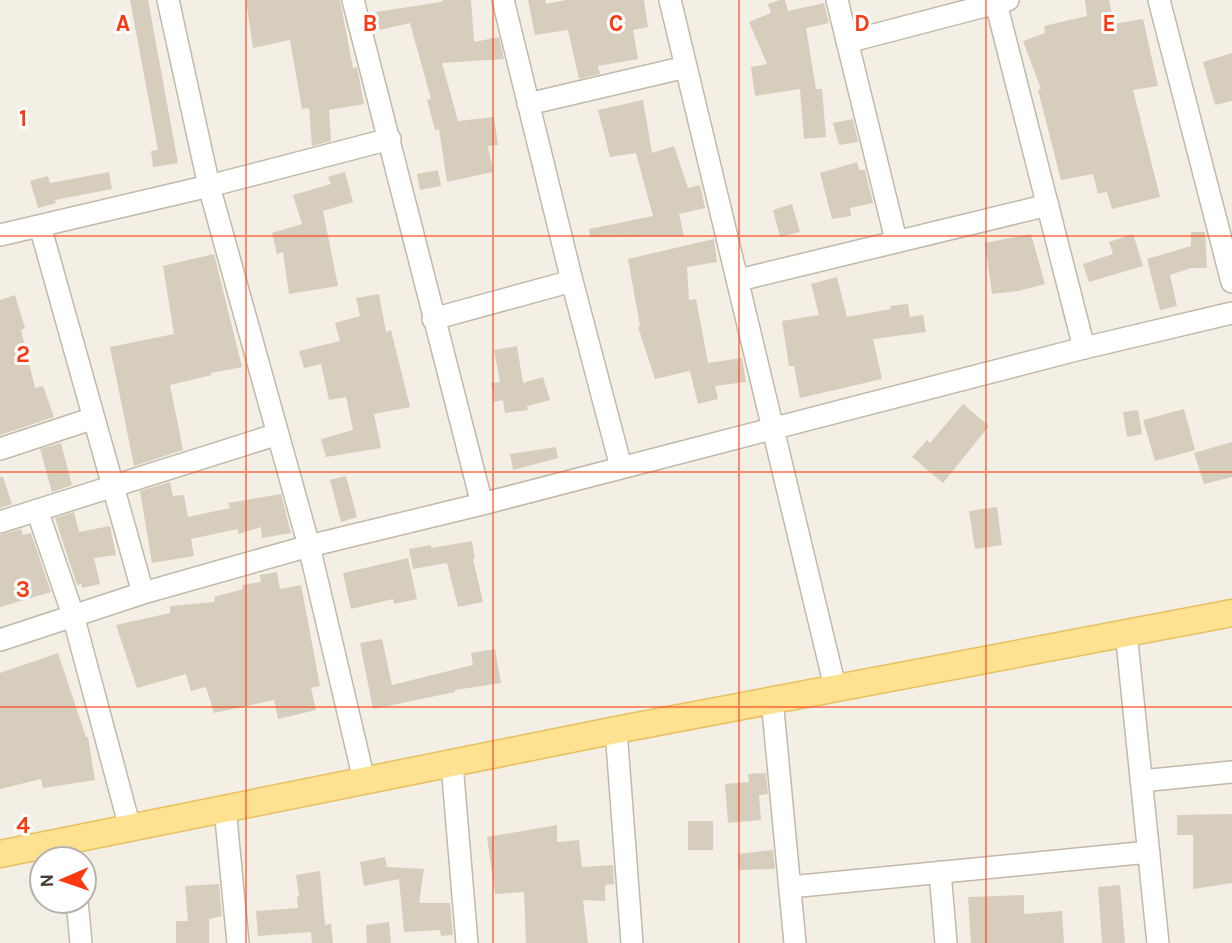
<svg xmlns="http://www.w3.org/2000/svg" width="1232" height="943" viewBox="0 0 1232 943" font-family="Karla,sans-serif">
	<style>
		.building { fill: #d7cdbc }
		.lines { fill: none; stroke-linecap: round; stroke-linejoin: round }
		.minor-casing { stroke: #c1b9aa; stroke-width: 24 }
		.major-casing { stroke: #e6c15f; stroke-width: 29 }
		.minor { stroke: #fff; stroke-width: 21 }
		.major { stroke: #ffe291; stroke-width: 26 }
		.grid { fill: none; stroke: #fe390f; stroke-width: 2; stroke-opacity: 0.55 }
		.grid-label { font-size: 23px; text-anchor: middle; font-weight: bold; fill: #fe390f; stroke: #fff; stroke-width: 6; stroke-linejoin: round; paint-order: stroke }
	</style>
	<rect width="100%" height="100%" fill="#f3efe4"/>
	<!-- building -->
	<path class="building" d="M130,0H148L178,163L153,167L151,151L158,150Z
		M246,0H340L353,68L357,67L364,104L329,110L331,141L312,146L309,108L302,109L290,40L253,48Z
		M443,0H471L474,42L499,37L504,59L442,63L458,121L494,117L498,145L488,146L493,172L447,182L439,129L435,130L427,100L431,99L410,23L379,30L376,12L441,2Z
		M528,0H545L546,4L566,0H644L648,27L633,30L638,59L598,66L600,74L579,79L568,30L535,35Z
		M780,0H785L788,11L824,3L829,23L806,28L816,89H822L826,137L804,139L800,89L755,96L751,67L767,64L749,22L771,13L768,4Z
		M1085,0H1109L1114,24L1143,19L1158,86L1133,90L1160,197L1112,209L1107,192L1098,194L1093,174L1061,180L1038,90L1041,89L1023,41L1045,33L1044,26L1087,16Z
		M1232,53V101L1215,105L1203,62Z
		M643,100L652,153L674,146L688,188L700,185L705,208L679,214L684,236L590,237L589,229L653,216L636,153L610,157L598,110Z
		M853,119L858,142L839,145L833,123Z
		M857,162L859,170H865L873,203L850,208L851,216L832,219L820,173Z
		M438,170L441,186L420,190L417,174Z
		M109,172L112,189L55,200L56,203L38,208L30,181L48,176L50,183Z
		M345,172L353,202L323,211L338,286L289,294L283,252L277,254L272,233L302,224L293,195L331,184L328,177Z
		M792,204L800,232L780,237L773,210Z
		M1191,232H1205L1207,268H1191L1170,275L1177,306L1160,310L1147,259L1191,246Z
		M1031,234L1045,284L1018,291L992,294L985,243Z
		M1133,234L1143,266L1089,282L1083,264L1113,254L1109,242Z
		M714,239L717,262L687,267L689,300L696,299L708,363L742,358L746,382L715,386L718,399L698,404L690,371L655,379L638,327L640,326L628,259Z
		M214,254L242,367L211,373L212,375L170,385L183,450L134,466L110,347L174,334L163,266Z
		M837,277L847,317L891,309L890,306L908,304L910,317L923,315L926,332L873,339L882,379L800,398L794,366H789L782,321L819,315L811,284Z
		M379,294L386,332L391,330L410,407L374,414L381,448L326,457L321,439L353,430L346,397L329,400L321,364L304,368L299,351L340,341L335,323L360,316L356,298Z
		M15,295L25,328L21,330L35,388L43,386L54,417L0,435V300Z
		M517,346L523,383L543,377L550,400L527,406L528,410L505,413L503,400L494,402L491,383L500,382L494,350Z
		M963,404L989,426L943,483L912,457L927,440L930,443Z
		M1184,409L1195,450L1155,461L1143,420Z
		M1138,410L1142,434L1127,437L1123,412Z
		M1232,442V477L1204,484L1194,453Z
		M61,443L72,485L52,492L40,449Z
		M556,447L558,458L513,470L510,454Z
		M346,476L357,517L341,522L330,480Z
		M0,477H3L12,504L0,508Z
		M170,482L173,496L184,495L188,517L230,508L228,503L281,494L291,533L262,538L261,527L239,534L237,529L191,539L194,556L152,563L140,491Z
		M997,507L1002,545L975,549L969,511Z
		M74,512L79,532L110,526L116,555L94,558L100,584L82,588L81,584L77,585L55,518Z
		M21,529L23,535L31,533L51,592L0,607V535Z
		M472,541L475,559H473L483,602L458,607L447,563L413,569L409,549L431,545V548Z
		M408,558L417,599L394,604L393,599L351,609L343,573Z
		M277,572L280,589L301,585L320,686L311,688L316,710L278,719L274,700L214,713L206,687L191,691L186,674L137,688L116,625L170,613V606L215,602L214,597L243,589L242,585L261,582L260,575Z
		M382,639L392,685L473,665L471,653L495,649L501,683L455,690V692L373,709L360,643Z
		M58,653L86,737H88L95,780L43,788L41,779L0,789V673Z
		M766,773L768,794L759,795L761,820L728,823L725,784L749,782L748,774Z
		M1232,814V883L1193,889V835H1177V815Z
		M688,821H713V850H688Z
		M557,825V842L579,840L582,867L613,865L614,884L605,885V901L583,900L588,943H526L524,892L495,894L487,837Z
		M773,850L775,869L739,870L738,854Z
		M385,857L387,867L424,869L419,903H450L453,935L441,936L440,930L404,932L399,879L364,886L360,862Z
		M320,871L325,925L331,924L333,943H312L311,932L258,936L256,911L298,908L297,896H299L296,875Z
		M219,884L222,916L209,919V943H176V921H188L185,886Z
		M1120,885L1125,943H1102L1098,887Z
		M1024,895V914L1062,911L1064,943H971L968,897Z
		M389,922L391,943H367L366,925Z"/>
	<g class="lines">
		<!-- minor casing -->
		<g class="minor-casing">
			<path id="minor" d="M168,0L209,186L309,546L364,780
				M353,0L482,504
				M503,0L572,281L621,467
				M670,0L835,687
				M837,0L896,240
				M1159,0L1232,282
				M996,3L1084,348
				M847,42L1008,0
				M528,104L686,67
				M40,226L143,593
				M0,235L209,186L390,139
				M739,280L1048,205
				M433,319L572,281
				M0,449L94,418
				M37,510L73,615L130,828
				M0,522L278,434
				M1126,632L1158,943
				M0,640L143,593L309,546L482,504L1084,348L1232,313
				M772,699L795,943
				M616,730L632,943
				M452,764L467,943
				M1141,781L1232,772
				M225,808L238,943
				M940,872L946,943
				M790,887L1149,852
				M77,901L81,943"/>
		</g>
		<!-- major casing -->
		<g class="major-casing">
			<path id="major" d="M0,854L616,730L1232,613"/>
		</g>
		<!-- minor -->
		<use href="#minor" class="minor"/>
		<!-- major -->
		<use href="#major" class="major"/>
	</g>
	<!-- grid -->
	<path class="grid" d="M246,0V943M493,0V943M739,0V943M986,0V943M0,236H1232M0,472H1232M0,707H1232"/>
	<g class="grid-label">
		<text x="123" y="31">A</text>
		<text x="370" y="31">B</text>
		<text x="616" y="31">C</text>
		<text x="862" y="31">D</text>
		<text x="1109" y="31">E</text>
		<text x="23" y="126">1</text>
		<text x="23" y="362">2</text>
		<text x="23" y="597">3</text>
		<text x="23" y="833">4</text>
	</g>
	<!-- north arrow -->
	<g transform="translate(63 880) rotate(268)"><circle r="33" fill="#ffffff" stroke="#b5b2ae" stroke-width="2"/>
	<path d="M0-5L12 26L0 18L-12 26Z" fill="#fe390f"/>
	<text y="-10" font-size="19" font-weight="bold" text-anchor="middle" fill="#453f34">N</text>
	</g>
</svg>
